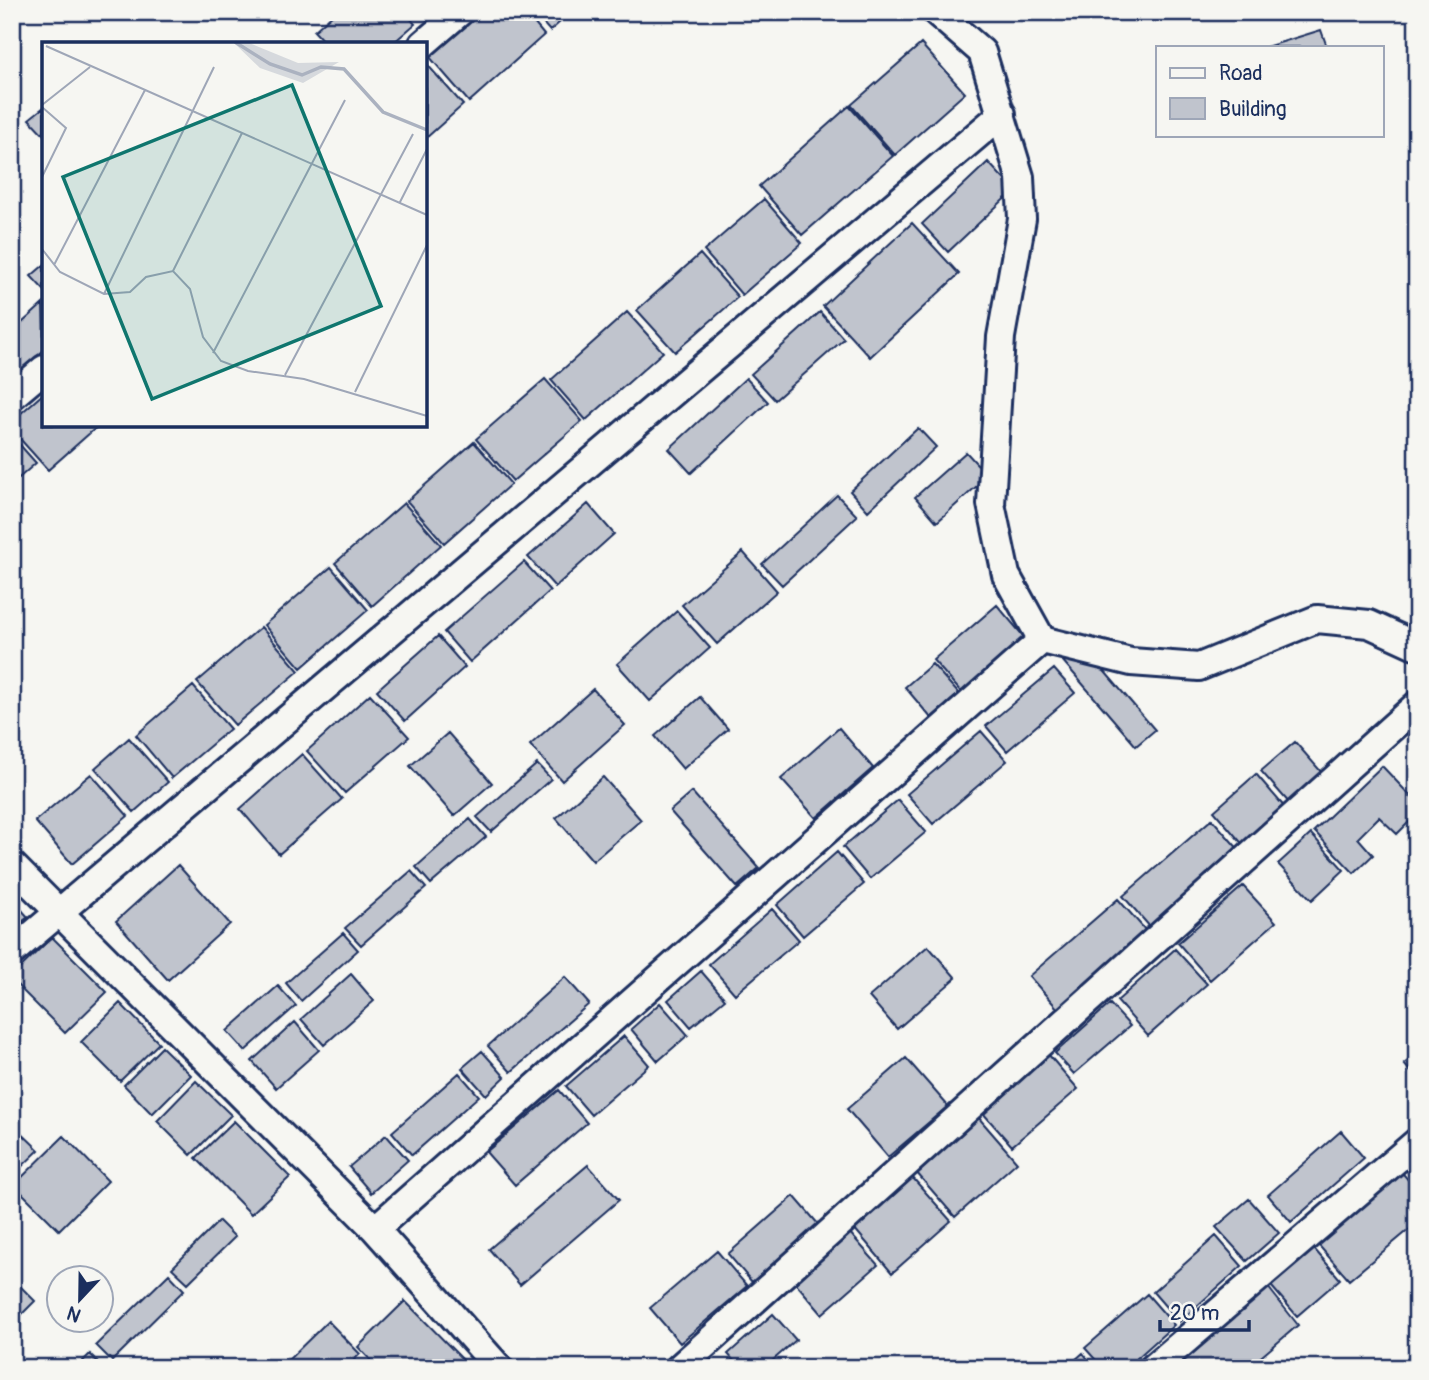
<svg xmlns="http://www.w3.org/2000/svg" width="1429" height="1380" viewBox="0 0 1429 1380" font-family="Pangolin,sans-serif">
	<style>
		.building { fill: #c0c4cd; stroke: #1b2f5e; stroke-width: 2 }
		.lines { fill: none; stroke-linecap: round; stroke-linejoin: round }
		.street-casing { stroke: #1b2f5e; stroke-width: 32 }
		.street { stroke: #f6f6f2; stroke-width: 26 }
		.inset-river { fill: none; stroke: #abb2c0; stroke-width: 3.5 }
		.inset-road { fill: none; stroke: #9ea6b7; stroke-width: 2 }
		.view { fill: #0f766e; fill-opacity: 0.15; stroke: #0f766e; stroke-width: 3.5 }
		.inset-edge { fill: none; stroke: #1b2f5e; stroke-width: 3.5 }
	</style>
	<rect width="100%" height="100%" fill="#f6f6f2"/>
	<filter id="ink" filterUnits="userSpaceOnUse"><feTurbulence type="fractalNoise" baseFrequency=".0143" numOctaves="2"/><feDisplacementMap in="SourceGraphic" scale="14" xChannelSelector="R" yChannelSelector="G"/><feConvolveMatrix kernelMatrix="1 2 1 2 8 2 1 2 1" color-interpolation-filters="sRGB"/></filter>
	<g filter="url(#ink)">
		<!-- building -->
		<path class="building" d="M335,12H405L415,24L392,44H326L314,31Z
			M477,12H525L544,35L469,102L428,55Z
			M533,12H571L550,31Z
			M1321,30L1327,47H1266Z
			M921,44L965,93L895,155L851,105Z
			M425,62L463,105L425,139Z
			M849,106L893,156L802,235L759,186Z
			M44,107V135L29,119Z
			M988,162L1014,190L948,252L922,224Z
			M764,199L802,243L742,295L704,251Z
			M912,223L959,274L870,357L823,306Z
			M700,254L738,297L675,352L637,310Z
			M44,265V290L31,276Z
			M43,304L44,350L12,378V332Z
			M627,312L663,352L586,420L551,380Z
			M820,312L844,339L775,400L751,374Z
			M746,378L768,402L691,473L669,449Z
			M545,379L582,421L513,481L476,439Z
			M44,393V425H99L48,470L12,430V421Z
			M918,428L936,447L868,511L850,491Z
			M12,436L36,463L12,484Z
			M474,442L511,484L444,543L407,501Z
			M966,452L988,476L937,522L915,497Z
			M837,495L857,516L782,585L762,564Z
			M404,503L441,545L372,606L335,563Z
			M588,504L614,534L555,587L528,557Z
			M743,552L777,591L717,644L682,605Z
			M524,562L550,591L470,662L444,632Z
			M331,567L368,610L301,668L264,625Z
			M997,605L1025,638L962,693L933,660Z
			M677,611L710,648L650,701L617,664Z
			M261,627L299,671L235,725L197,682Z
			M438,636L465,667L405,721L377,690Z
			M1081,644L1155,730L1136,746L1062,660Z
			M932,664L959,694L931,718L905,687Z
			M1054,669L1075,693L1007,751L986,726Z
			M193,686L230,729L172,778L136,735Z
			M593,689L625,725L562,781L530,745Z
			M370,694L409,737L345,793L307,751Z
			M700,697L728,729L683,769L655,736Z
			M839,728L873,768L816,818L781,779Z
			M981,731L1007,761L933,824L907,794Z
			M448,733L492,783L454,816L410,766Z
			M129,738L168,782L134,812L95,768Z
			M1295,742L1324,775L1291,805L1261,771Z
			M302,754L342,799L279,854L240,809Z
			M537,764L551,779L491,832L477,817Z
			M1382,766L1417,803V814L1397,834L1379,817L1358,838L1373,855L1354,873L1314,831Z
			M91,774L128,816L72,864L35,821Z
			M1256,774L1287,810L1245,847L1214,811Z
			M603,777L641,820L593,861L556,818Z
			M692,792L759,868L737,887L670,811Z
			M898,800L926,832L870,879L843,847Z
			M470,819L486,837L431,884L416,867Z
			M1212,819L1240,851L1151,928L1123,896Z
			M1311,834L1344,870L1312,900L1278,864Z
			M837,852L864,884L803,936L777,905Z
			M178,865L230,924L168,980L116,921Z
			M411,871L426,888L361,945L345,928Z
			M1243,886L1276,922L1210,980L1178,943Z
			M12,899L28,917L12,930Z
			M1118,899L1147,932L1058,1009L1029,976Z
			M772,909L799,940L735,994L709,964Z
			M343,933L358,950L301,1001L286,983Z
			M52,937L107,992L65,1033L12,980V976Z
			M928,946L956,978L897,1029L869,997Z
			M1175,949L1207,984L1148,1036L1117,1001Z
			M701,971L725,999L691,1027L668,1000Z
			M351,974L374,1001L324,1045L301,1019Z
			M565,977L589,1004L511,1072L488,1046Z
			M278,986L296,1006L245,1051L227,1031Z
			M120,1003L159,1043L120,1081L81,1042Z
			M660,1003L688,1035L658,1061L631,1029Z
			M1110,1004L1130,1026L1074,1074L1055,1053Z
			M295,1022L319,1050L276,1088L252,1061Z
			M624,1036L649,1065L591,1115L566,1086Z
			M162,1047L191,1075L152,1114L124,1085Z
			M482,1051L505,1077L486,1095L462,1068Z
			M1417,1053V1079L1404,1064Z
			M1048,1054L1078,1089L1012,1146L982,1112Z
			M906,1058L948,1106L888,1157L847,1109Z
			M459,1073L479,1096L412,1155L392,1132Z
			M196,1081L231,1115L191,1155L157,1121Z
			M559,1090L587,1123L515,1185L486,1152Z
			M978,1117L1017,1162L955,1217L916,1172Z
			M234,1121L290,1177L251,1214L196,1158Z
			M12,1124L39,1150L12,1176Z
			M1341,1131L1364,1158L1291,1222L1268,1195Z
			M386,1135L408,1160L371,1193L349,1167Z
			M64,1136L108,1181L59,1230L14,1185Z
			M1417,1152V1183L1402,1165Z
			M588,1165L619,1200L520,1285L489,1249Z
			M1398,1168L1417,1190V1223L1349,1280L1314,1240Z
			M912,1177L951,1221L892,1273L854,1228Z
			M794,1196L819,1225L752,1282L728,1254Z
			M1249,1199L1279,1233L1247,1261L1216,1227Z
			M219,1221L235,1237L188,1283L172,1268Z
			M849,1232L878,1265L822,1314L794,1281Z
			M1216,1236L1242,1266L1179,1322L1153,1292Z
			M1309,1243L1340,1279L1297,1316L1266,1280Z
			M717,1251L747,1286L680,1343L650,1308Z
			M169,1274L184,1290L112,1361L96,1345Z
			M16,1282L35,1301L12,1324V1286Z
			M1264,1282L1298,1325L1248,1368H1163Z
			M1147,1294L1174,1325L1126,1368H1103L1085,1348Z
			M405,1301L471,1368H378L358,1347Z
			M773,1314L796,1340L764,1368H740L728,1354Z
			M328,1321L360,1354L346,1368H280Z
			M1083,1353L1095,1368H1066Z
			M90,1354L104,1368H76Z"/>
		<g class="lines">
			<!-- street casing -->
			<g class="street-casing">
				<path id="street" d="M936,12L982,52L1020,177L1022,219L1001,337L991,504L1006,575L1042,640L1131,662L1199,667L1317,619L1369,624L1417,646
					M423,44L460,12
					M12,396L44,369
					M12,865L375,1229L499,1368
					M12,952L1002,114
					M375,1229L1042,640
					M679,1368L1417,705
					M1153,1368L1417,1142"/>
			</g>
			<!-- street -->
			<use href="#street" class="street"/>
		</g>
	</g>
	<!-- overview -->
	<g transform="translate(42 42)">
		<rect width="385" height="385" fill="#f6f6f2"/>
		<path d="M191,0H205L256,21L297,20L261,41L218,26Z" fill="#d6d9dd"/>
		<path class="inset-river" d="M193,0L228,22L260,33L279,25L302,27L341,70L385,88"/>
		<path class="inset-road" d="M4,4L385,173M0,63L48,25M0,65L24,86L0,135M358,160L385,107M0,207L18,230L62,252L88,250L104,235L131,229L148,247L161,295L179,319L206,329L262,337L385,374M12,223L103,48M131,229L200,91M62,252L172,25M171,311L303,58M243,333L371,92M313,350L385,203"/>
		<path class="view" d="M250,43L339,264L110,357L21,135Z"/>
		<rect width="385" height="385" class="inset-edge"/>
	</g>
	<!-- margin -->
	<rect width="1429" height="1380" fill="none" stroke="#f6f6f2" stroke-width="42"/>
	<rect x="21" y="21" width="1387" height="1338" fill="none" stroke="#1b2f5e" stroke-width="2.5" filter="url(#ink)"/>
	<!-- legend -->
	<rect x="1156" y="46" width="228" height="91" fill="#f6f6f2" stroke="#9ea6b7" stroke-width="2"/>
	<rect x="1170" y="68" width="35" height="10" fill="#f6f6f2" stroke="#9ea6b7" stroke-width="2"/>
	<text x="1219" y="80" font-size="21" fill="#1b2f5e">Road</text>
	<rect x="1170" y="98" width="35" height="21" fill="#c0c4cd" stroke="#9ea6b7" stroke-width="2"/>
	<text x="1219" y="116" font-size="21" fill="#1b2f5e">Building</text>
	<!-- north arrow -->
	<g transform="translate(80 1299) rotate(202)"><circle r="33" fill="#f6f6f2" stroke="#9ea6b7" stroke-width="2"/>
	<path d="M0-5L12 26L0 18L-12 26Z" fill="#1b2f5e"/>
	<text y="-10" font-size="19" font-weight="bold" text-anchor="middle" fill="#1b2f5e">N</text>
	</g>
	<!-- scale -->
	<path d="M1160 1320v10h89v-10" fill="none" stroke="#1b2f5e" stroke-width="3.5"/>
	<text x="1170" y="1320" font-size="21" fill="#1b2f5e" stroke="#f6f6f2" stroke-width="5" paint-order="stroke">20 m</text>
</svg>
